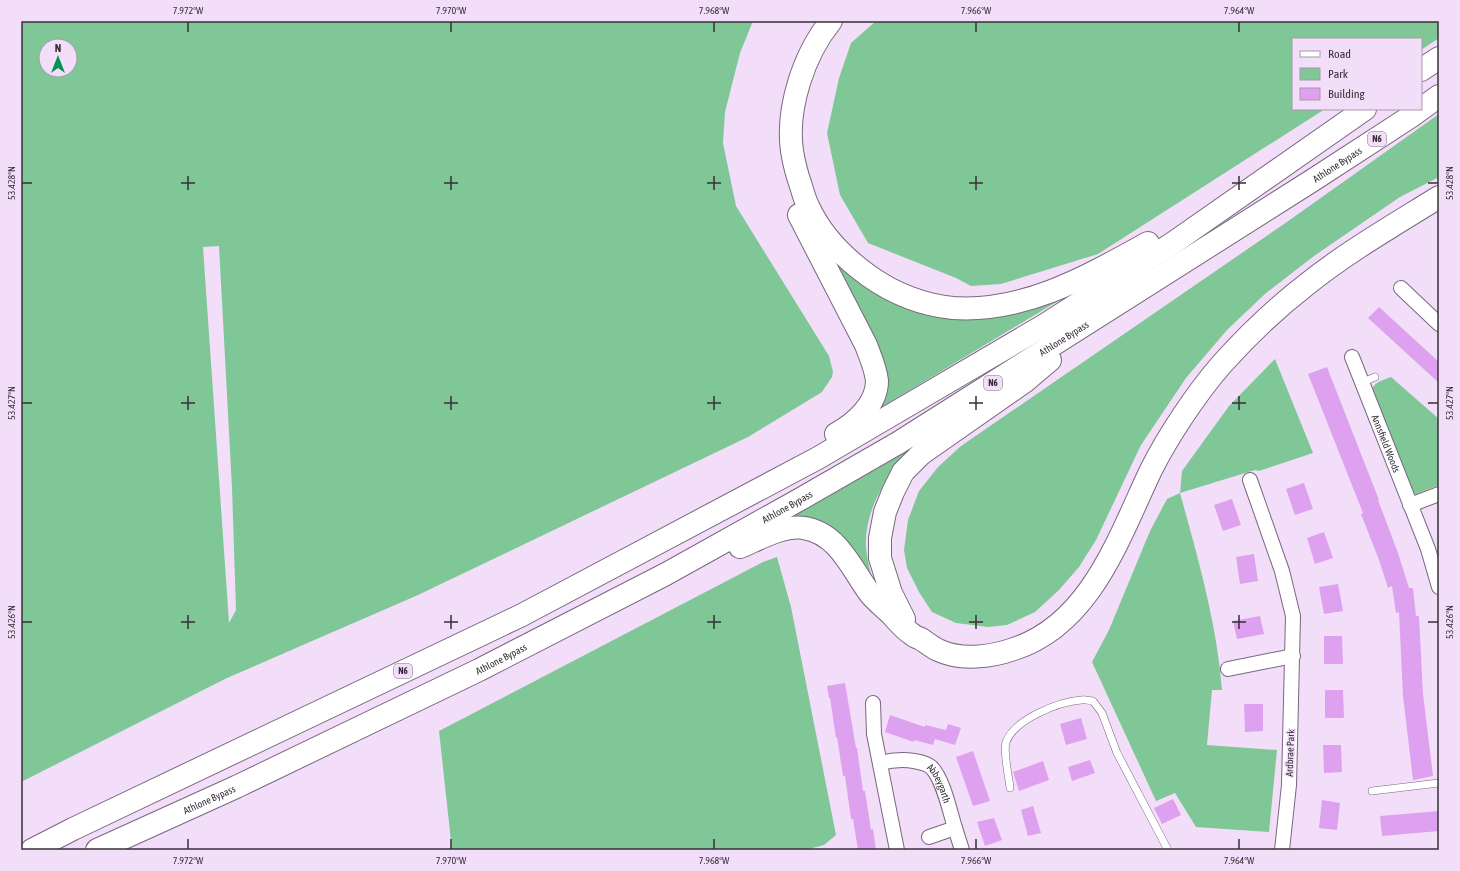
<svg xmlns="http://www.w3.org/2000/svg" width="1460" height="871" viewBox="0 0 1460 871" font-family="'Asap Condensed',sans-serif">
	<style>
		.green { fill: #80c798; fill-rule: evenodd }
		.building { fill: #dea1ef }
		.lines { fill: none; stroke-linecap: round; stroke-linejoin: round }
		.lane-casing { stroke: #79677e; stroke-width: 8 }
		.street-casing { stroke: #79677e; stroke-width: 16 }
		.highway-casing { stroke: #79677e; stroke-width: 24 }
		.lane { stroke: #fff; stroke-width: 7 }
		.street { stroke: #fff; stroke-width: 14 }
		.highway { stroke: #fff; stroke-width: 22 }
		.ticks { fill: none; stroke: #372f39; stroke-width: 1.5 }
		.labels { text-anchor: middle; dominant-baseline: central; stroke-width: 3; stroke-linejoin: round; paint-order: stroke }
		.shield { fill: #f2def8; stroke: #6f6472; stroke-width: 1 }
		.shield-label { font-size: 9px; font-weight: bold; fill: #372f39 }
		.street-label { font-size: 10px; fill: #372f39; stroke: #f2def8 }
		.neatline { fill: none; stroke: #372f39; stroke-width: 1.5 }
		.ticks-label { font-size: 10px; text-anchor: middle; fill: #372f39 }
	</style>
	<rect width="100%" height="100%" fill="#f2def8"/>
	<!-- green -->
	<path class="green" d="M21,21H753L740,53L725,112L723,143L736,206L829,356L833,372L832,377L822,392L748,437L418,595L227,678L21,782ZM46,46H70V70H46ZM219,246L232,488L236,610L229,623L203,247Z
		M876,21H1439V38L1421,50V39H1293V109H1325L1098,254L1001,284L971,286L956,278L868,243L840,195L827,133L839,78L851,43Z
		M1439,114V177L1400,197L1314,256L1266,293L1227,330L1186,378L1141,445L1096,540L1079,567L1059,590L1035,612L1007,625L988,627L956,623L932,612L919,592L907,568L904,550L908,520L919,491L938,467L961,446L1284,224Z
		M814,236L907,308L1068,295L875,411L878,398Z
		M1275,359L1313,453L1259,471L1255,470L1180,493C1198,558 1217,624 1222,690H1212L1207,745L1277,750L1269,832L1196,827L1175,793L1156,801L1092,662L1109,630L1150,531L1167,499L1180,493L1182,471L1229,406Z
		M1391,377L1439,419V485L1416,494L1410,492L1371,391C1374,382 1383,380 1391,377Z
		M911,447C888,474 864,509 866,547C867,559 870,571 873,583L788,519Z
		M777,557L791,607L836,835L824,845L805,850H452L439,731L763,562Z"/>
	<!-- building -->
	<path class="building" d="M1379,307L1439,362V383L1368,318Z
		M1327,367L1379,500H1378L1398,553L1409,588H1413L1416,616H1419L1423,694L1433,776L1413,780L1403,696L1399,612L1396,613L1392,586L1388,588L1379,560L1361,514L1363,513L1308,374Z
		M1304,483L1313,509L1295,515L1286,489Z
		M1232,499L1241,525L1223,531L1214,505Z
		M1324,532L1333,558L1315,564L1307,538Z
		M1254,554L1258,581L1240,584L1236,557Z
		M1338,584L1343,611L1324,614L1319,587Z
		M1260,616L1264,634L1237,639L1233,621Z
		M1324,636H1342L1343,664H1324Z
		M845,683L856,748H857L863,791H865L871,830L873,829L876,850H858L853,819H851L845,776H843L837,737L836,738L830,698H829L827,686Z
		M1325,690H1343L1344,718H1325Z
		M1244,704H1263V731L1245,732Z
		M890,715L925,727V725L946,730L948,724L961,728L955,745L935,739L933,745L914,740V742L885,732Z
		M1081,718L1087,739L1066,745L1060,724Z
		M1323,745H1341L1342,772L1324,773Z
		M973,751L990,801L973,806L956,757Z
		M1090,760L1095,773L1072,781L1068,767Z
		M1043,761L1049,780L1019,791L1013,772Z
		M1173,799L1181,815L1162,824L1154,808Z
		M1322,800L1340,803L1337,830L1319,828Z
		M1033,806L1041,833L1028,836L1021,810Z
		M1439,811V831L1382,836L1380,816Z
		M994,818L1002,840L985,846L977,822Z"/>
	<g class="lines">
		<!-- lane casing -->
		<g class="lane-casing">
			<path id="lane" d="M1363,382L1375,377
				M1010,788C1009,777 1003,752 1006,742C1015,719 1058,702 1081,700C1085,699 1090,701 1093,701L1102,713L1117,753L1168,850
				M1372,791L1439,783"/>
		</g>
		<!-- street casing -->
		<g class="street-casing">
			<g id="street">
				<path d="M1401,288L1439,324"/>
				<path id="s1" d="M1352,357L1428,549L1439,587"/>
				<path d="M1250,480L1282,571L1293,616L1289,785L1282,850"/>
				<path d="M1410,505L1439,494"/>
				<path d="M1228,669L1293,656"/>
				<path d="M873,703L874,734L897,850"/>
				<path id="s2" d="M880,763C892,760 902,759 914,761C920,762 926,763 931,767C943,778 950,812 955,828L929,837"/>
				<path d="M955,828L962,850"/>
			</g>
		</g>
		<!-- highway casing -->
		<g class="highway-casing">
			<g id="highway">
				<path d="M831,21C804,54 786,108 792,151C794,163 797,175 801,186C803,193 805,200 808,206C821,235 844,258 869,276C893,293 923,305 953,308C1024,313 1088,276 1148,243"/>
				<path d="M1421,70L1439,58"/>
				<path d="M799,215L866,345C870,356 876,369 877,381C877,405 854,424 836,434"/>
				<path d="M740,547C759,539 783,525 804,528C837,533 851,567 868,591C874,600 884,607 892,615C898,622 905,630 913,635C915,637 919,638 921,639C927,643 932,647 938,650C961,661 991,657 1014,649C1091,624 1119,537 1151,470C1168,436 1196,394 1221,365C1247,336 1275,309 1306,285C1347,252 1394,225 1439,197"/>
				<path d="M904,619L891,593L880,558V538L885,512L893,492L903,472L921,454L1024,382L1050,360"/>
				<path d="M32,850L73,829L522,615L818,458L1043,326L1173,243L1365,109"/>
				<path id="s3" d="M97,850L236,787L479,670L666,574L797,501L898,443L1313,180L1410,117L1439,96"/>
			</g>
		</g>
		<!-- lane -->
		<use href="#lane" class="lane"/>
		<!-- street -->
		<use href="#street" class="street"/>
		<!-- highway -->
		<use href="#highway" class="highway"/>
	</g>
	<!-- ticks -->
	<path class="ticks" d="M188,22V32M451,22V32M714,22V32M976,22V32M1239,22V32M188,176V190M451,176V190M714,176V190M976,176V190M1239,176V190M22,183H32M181,183H195M444,183H458M707,183H721M969,183H983M1232,183H1246M1428,183H1438M188,396V410M451,396V410M714,396V410M976,396V410M1239,396V410M22,403H32M181,403H195M444,403H458M707,403H721M969,403H983M1232,403H1246M1428,403H1438M188,615V629M451,615V629M714,615V629M976,615V629M1239,615V629M22,622H32M181,622H195M444,622H458M707,622H721M969,622H983M1232,622H1246M1428,622H1438M188,839V849M451,839V849M714,839V849M976,839V849M1239,839V849"/>
	<g class="labels">
		<!-- shield labels -->
		<g class="shield">
			<rect x="1368" y="132" width="18" height="14" rx="3"/>
			<rect x="984" y="376" width="18" height="14" rx="3"/>
			<rect x="394" y="664" width="18" height="14" rx="3"/>
		</g>
		<g class="shield-label">
			<text x="1377" y="139">N6</text>
			<text x="993" y="383">N6</text>
			<text x="403" y="671">N6</text>
		</g>
		<!-- street labels -->
		<g class="street-label">
			<text stroke="none"><textPath href="#s3" startOffset="1419">Athlone Bypass</textPath></text>
			<text stroke="none"><textPath href="#s3" startOffset="1095">Athlone Bypass</textPath></text>
			<text stroke="none"><textPath href="#s1" startOffset="93">Annsfield Woods</textPath></text>
			<text stroke="none"><textPath href="#s3" startOffset="771">Athlone Bypass</textPath></text>
			<text stroke="none"><textPath href="#s3" startOffset="447">Athlone Bypass</textPath></text>
			<text transform="translate(1290 753) rotate(-88)">Ardbrae Park</text>
			<text stroke="none"><textPath href="#s2" startOffset="71">Abbeygarth</textPath></text>
			<text stroke="none"><textPath href="#s3" startOffset="123">Athlone Bypass</textPath></text>
		</g>
	</g>
	<!-- border -->
	<rect width="1460" height="871" fill="none" stroke="#f2def8" stroke-width="44"/>
	<!-- legend -->
	<rect x="1292" y="38" width="130" height="72" fill="#f2def8" stroke="#a798ac"/>
	<rect x="1300" y="51" width="20" height="6" fill="#ffffff" stroke="#a798ac"/>
	<text x="1328" y="58" font-size="12" fill="#372f39">Road</text>
	<rect x="1300" y="68" width="20" height="12" fill="#80c798" stroke="#a798ac"/>
	<text x="1328" y="78" font-size="12" fill="#372f39">Park</text>
	<rect x="1300" y="88" width="20" height="12" fill="#dea1ef" stroke="#a798ac"/>
	<text x="1328" y="98" font-size="12" fill="#372f39">Building</text>
	<!-- north arrow -->
	<g transform="translate(58 58)"><circle r="19" fill="#f2def8" stroke="#a798ac"/>
	<path d="M0-3L7 15L0 10L-7 15Z" fill="#029251"/>
	<text y="-6" font-size="11" font-weight="bold" text-anchor="middle" fill="#372f39">N</text>
	</g>
	<rect x="22" y="22" width="1416" height="827" class="neatline"/>
	<g class="ticks-label">
		<text x="188" y="14">7.972°W</text>
		<text x="451" y="14">7.970°W</text>
		<text x="714" y="14">7.968°W</text>
		<text x="976" y="14">7.966°W</text>
		<text x="1239" y="14">7.964°W</text>
		<text transform="translate(11 183) rotate(-90)" y="4">53.428°N</text>
		<text transform="translate(1449 183) rotate(-90)" y="4">53.428°N</text>
		<text transform="translate(11 403) rotate(-90)" y="4">53.427°N</text>
		<text transform="translate(1449 403) rotate(-90)" y="4">53.427°N</text>
		<text transform="translate(11 622) rotate(-90)" y="4">53.426°N</text>
		<text transform="translate(1449 622) rotate(-90)" y="4">53.426°N</text>
		<text x="188" y="864">7.972°W</text>
		<text x="451" y="864">7.970°W</text>
		<text x="714" y="864">7.968°W</text>
		<text x="976" y="864">7.966°W</text>
		<text x="1239" y="864">7.964°W</text>
	</g>
</svg>
